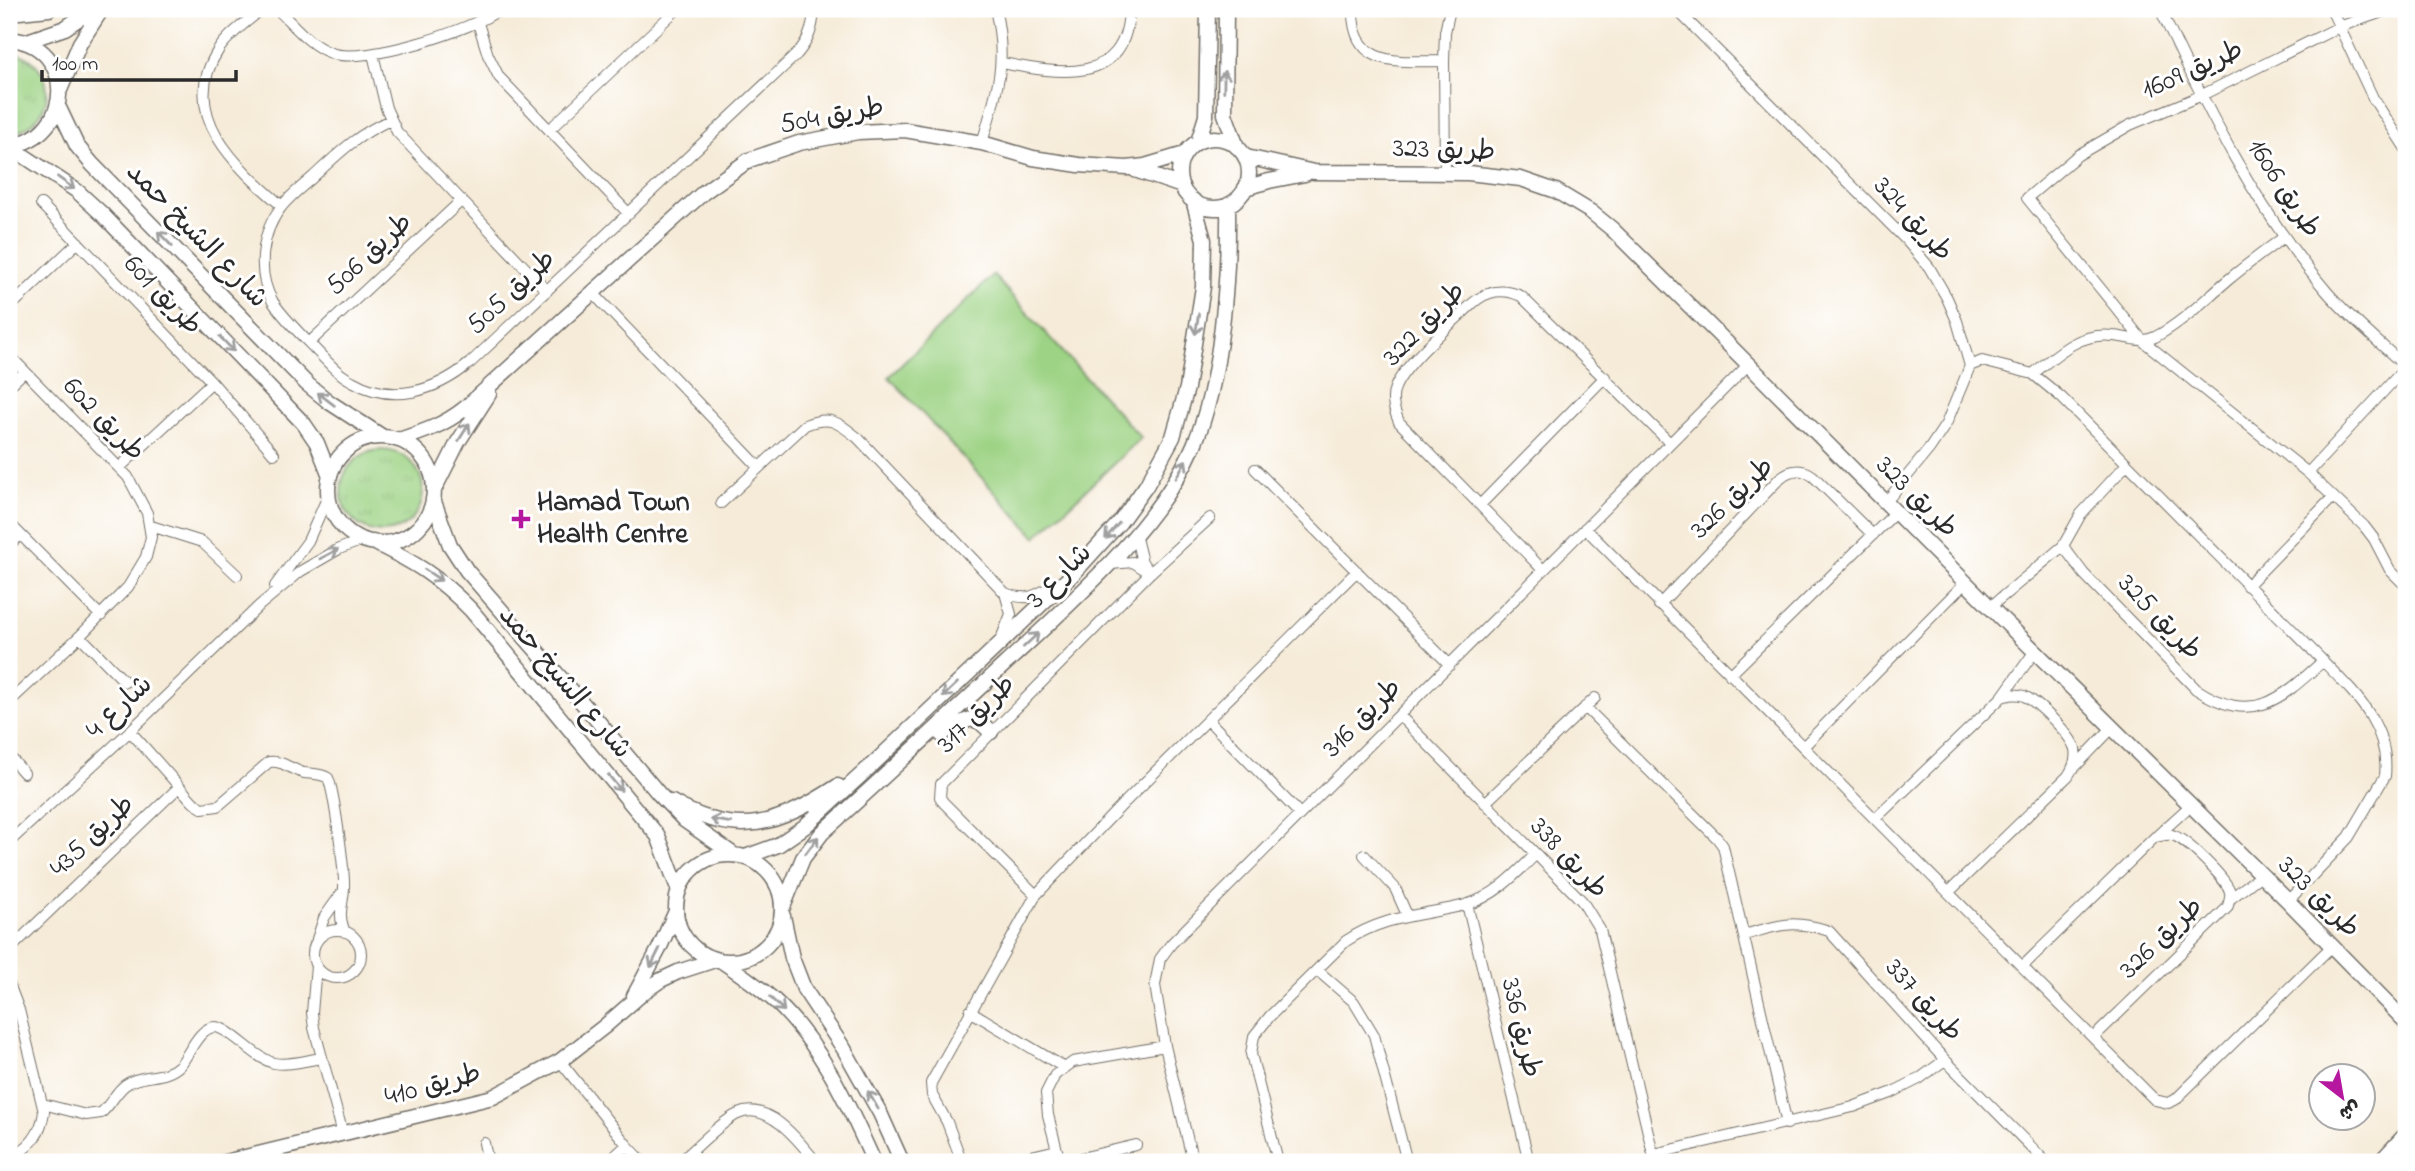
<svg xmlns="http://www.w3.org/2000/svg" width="2415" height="1171" viewBox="0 0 2415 1171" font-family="'Indie Flower','Playpen Sans Arabic',sans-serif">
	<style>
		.grass { fill: url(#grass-tufts); stroke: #647f58; stroke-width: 2 }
		.garden { fill: #9dd384; stroke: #647f58; stroke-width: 2 }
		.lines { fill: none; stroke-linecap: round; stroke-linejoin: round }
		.street-casing { stroke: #726e68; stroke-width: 12 }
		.secondary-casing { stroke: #726e68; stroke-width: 17 }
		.street { stroke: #fff; stroke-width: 10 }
		.secondary { stroke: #fff; stroke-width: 14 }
		.oneway { stroke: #a0a0a0 }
		.poi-dot { fill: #b5179e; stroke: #fff; stroke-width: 2.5 }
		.labels { text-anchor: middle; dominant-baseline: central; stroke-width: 6; stroke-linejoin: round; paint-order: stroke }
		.street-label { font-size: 28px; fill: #2b2b2b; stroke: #fff }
		.poi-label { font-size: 28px; font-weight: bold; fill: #2b2b2b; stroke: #fff; text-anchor: start }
	</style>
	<defs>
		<pattern id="grass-tufts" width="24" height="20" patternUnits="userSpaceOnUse" patternTransform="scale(1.75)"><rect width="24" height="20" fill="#9dd384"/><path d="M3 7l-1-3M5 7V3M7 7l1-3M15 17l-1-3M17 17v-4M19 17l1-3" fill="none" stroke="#87b572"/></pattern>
	</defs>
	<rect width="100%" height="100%" fill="#fff"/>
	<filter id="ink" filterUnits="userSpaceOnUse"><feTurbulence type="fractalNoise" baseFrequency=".0143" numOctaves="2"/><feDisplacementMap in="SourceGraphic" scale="14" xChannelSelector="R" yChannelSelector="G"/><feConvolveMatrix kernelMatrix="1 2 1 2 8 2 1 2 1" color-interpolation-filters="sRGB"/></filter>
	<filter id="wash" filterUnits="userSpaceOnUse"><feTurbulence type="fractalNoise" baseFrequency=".00686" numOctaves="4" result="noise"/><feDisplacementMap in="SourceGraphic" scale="28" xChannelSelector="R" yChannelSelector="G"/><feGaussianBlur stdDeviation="1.57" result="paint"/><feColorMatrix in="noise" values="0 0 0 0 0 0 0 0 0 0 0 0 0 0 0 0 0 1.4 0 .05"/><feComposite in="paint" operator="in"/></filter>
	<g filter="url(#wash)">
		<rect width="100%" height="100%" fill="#f6ebd8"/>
		<!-- grass -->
		<path class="grass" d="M9,51C60,60 59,124 9,134Z
			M341 491a41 41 0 1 1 82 0a41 41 0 1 1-82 0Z"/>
		<!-- garden -->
		<path class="garden" d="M993,275L1141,438L1036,537L889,377Z"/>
	</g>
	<g filter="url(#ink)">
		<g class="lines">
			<!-- street casing -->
			<g class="street-casing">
				<path id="street" d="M262,9C248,21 230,33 219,49C176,114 237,167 282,206
					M277,9C294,25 309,45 331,53C364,65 473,30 500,9
					M1353,9C1352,69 1399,61 1444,61
					M1676,9L1906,240L1929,267L1947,298L1957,321L1970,366L1946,424L1930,448L1886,502
					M2160,9C2207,109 2255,209 2328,293C2352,320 2380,343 2406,367
					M2331,9L2373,98L2406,149
					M2391,9L2339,27L2200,96L2130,125L2078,155L2027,198L2143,341L2308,473L2364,526L2374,539L2390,570L2406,586
					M478,23L488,55L499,77L629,214
					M373,54L386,108L397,132L547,291
					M1002,63C1055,73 1127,88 1129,9
					M390,120C357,135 340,152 313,177C303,186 291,195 282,206C261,232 256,273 273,302C284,318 298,332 312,346C324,358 336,373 352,381C393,405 436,391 470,363L797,54C809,40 813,28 814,9
					M549,130L677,9
					M982,143C997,91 1008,63 995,9
					M1445,173L1444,61L1445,32L1450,9
					M41,204L212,382L274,454
					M593,293L759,467
					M9,308L78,242
					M309,343L462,200
					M9,355L128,477L147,513L151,537L146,557L128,587L80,636L9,702
					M1970,366L1982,361L2033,374L2061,397L2323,661C2355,694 2390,726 2385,776L2349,837L2288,901
					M2033,374C2057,354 2079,332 2113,336C2129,337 2140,344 2155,337C2182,323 2205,299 2228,280C2246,265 2265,251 2284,237
					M9,386L24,372
					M2126,465L2081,514L2063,546L2084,574L2196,689C2253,726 2280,700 2323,661
					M119,468L212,382
					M1255,469L1450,665
					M2308,473L2406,367
					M721,503L805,425C830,415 838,422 858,438L1005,593C1029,602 1036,596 1056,583
					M1480,505L1605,377
					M9,523L101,616
					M151,526L202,542L237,575
					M1585,528L2155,1100L2168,1103L2175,1100L2332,946
					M1135,534L1142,562L1148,570
					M9,545L20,535
					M1111,564L1133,562L1150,573
					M1543,570L1399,422C1395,412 1391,403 1394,391C1400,367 1454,322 1473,303C1488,290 1503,288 1521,296L1670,443
					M275,586L308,541L328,496
					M2247,586L2333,497
					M1659,605L1780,478C1790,469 1802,468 1813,476L1873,535
					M1990,607L2063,546
					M80,636L125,682
					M1001,639L1011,614L1005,593
					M1730,675L1896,512
					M2002,697L2035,651
					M1585,707L1717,838L1723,846L1787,1124
					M1399,715L1582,901L1600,930L1655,1162
					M1208,720L1300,814
					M130,731L193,802L202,808L218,806L269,762C283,760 291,770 304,773C313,774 320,773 328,778C334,790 345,873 344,888C343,907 337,913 345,932
					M1803,747L1966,582
					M9,756L24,773
					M2074,768L2112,728
					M1485,803L1595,698
					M1875,819L2002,697C2009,695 2016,693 2024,696C2038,702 2071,735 2075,749C2077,759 2074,767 2068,776L1949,892
					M2158,835L2191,805
					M9,842L130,731L260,605L301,571L339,549L363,540
					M1364,855L1395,888L1407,915
					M1036,895L943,802L940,797L941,784L1150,573L1210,518
					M2230,899L2261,875
					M1467,904L1529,1162
					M313 954a24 24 0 1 1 48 0a24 24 0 1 1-48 0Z
					M1744,935C1780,925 1792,919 1829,931L1945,1060L2046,1162
					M317,939L324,918L341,894
					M9,950L179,787
					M316,966L312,1013L314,1028L343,1134
					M2023,966L2155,837C2161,836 2166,834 2172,835C2185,838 2227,879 2230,892C2231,898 2229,903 2227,908L2094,1037
					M1317,970L1354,1002L1374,1035L1407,1162
					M9,984L19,1010L44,1112C41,1134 30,1149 9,1157
					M970,1011L1065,1068
					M560,1061L627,1145L643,1162
					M43,1104L86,1115L101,1113C112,1104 117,1088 130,1082C146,1074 166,1079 180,1065C189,1055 199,1027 215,1027C231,1028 255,1059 274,1063C289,1066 307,1060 322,1058
					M484,1143L488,1162
					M1654,1154L1853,1107L1891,1093L1919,1079L1945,1060
					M608,1162L627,1145
					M680,1162C695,1149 722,1121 738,1114C768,1100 800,1142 816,1162
					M962,1162L947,1122L932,1095L931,1083L1036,895L1121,806L1357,571
					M1006,1162L1057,1150
					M1060,1162L1048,1115L1046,1093L1055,1075L1073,1062L1165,1046
					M1064,1162L1136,1145
					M1193,1162L1165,1046L1155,985L1160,959L1171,944L1748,365
					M1278,1162L1251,1054L1254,1036L1270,1016L1346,941C1385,915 1422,916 1465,905C1494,897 1515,875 1535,855"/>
			</g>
			<!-- secondary casing -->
			<g class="secondary-casing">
				<path id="secondary" d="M1226,9L1225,114L1237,147
					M9,13L49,9
					M9,39C76,44 76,136 9,146
					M24,42L65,28L93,9
					M60,90L80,43L102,9
					M58,106L77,146L92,164L307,384L329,402L383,437
					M1179 173a35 35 0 1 1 70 0a35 35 0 1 1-70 0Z
					M1198,142L1206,116L1208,9
					M9,146L77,191L102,214L304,424L317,443L330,476
					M1246,157L1314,172L1468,173L1521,179L1556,191L1591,212L1612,229L1716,332L1990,607L2288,901L2406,1022
					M1135,170L1182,186
					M1245,188L1269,181L1305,174
					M328 490a53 53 0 1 1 106 0a53 53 0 1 1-106 0Z
					M399,440C423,432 444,425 464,409L704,192L749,160L799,143L858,132L905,130L982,143L1033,158L1079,165L1127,168L1145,166L1185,154
					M435,488L458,442L489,394
					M433,499L450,545L467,571L585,706L659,794L684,820L734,855
					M373,542C415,563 438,576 471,610L658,836L679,891
					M942,735L950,727L971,719L980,722L991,732
					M672,802C738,840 778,825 838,786
					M676 908a53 53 0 1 1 106 0a53 53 0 1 1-106 0Z
					M745,857L778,845L804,827L872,765L1073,574L1120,522L1146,486L1173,437L1187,388L1203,287L1204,240L1193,200
					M783,907L803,858L822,833C884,777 944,721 1005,664C1071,603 1158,528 1194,445C1222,381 1229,274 1228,205
					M783,916L792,958L804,989L844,1049L880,1113L902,1162
					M723,962C741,974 759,987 775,1001C821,1044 849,1106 874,1162
					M634,996L659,949L676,911
					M225,1162L493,1097L560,1061L605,1026L645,991L661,980L678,972L715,960
					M2380,1162L2406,1134"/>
			</g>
			<!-- street -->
			<use href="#street" class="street"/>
			<!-- secondary -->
			<use href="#secondary" class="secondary"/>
		</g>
		<!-- one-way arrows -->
		<defs><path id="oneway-shaft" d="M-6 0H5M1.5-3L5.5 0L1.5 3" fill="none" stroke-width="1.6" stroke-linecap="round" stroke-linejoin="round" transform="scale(1.75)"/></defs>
		<g class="oneway">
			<use href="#oneway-shaft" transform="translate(1224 81) rotate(-89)"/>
			<use href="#oneway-shaft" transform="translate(66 183) rotate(36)"/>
			<use href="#oneway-shaft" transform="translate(165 239) rotate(-134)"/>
			<use href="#oneway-shaft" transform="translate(1197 324) rotate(99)"/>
			<use href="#oneway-shaft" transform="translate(227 344) rotate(46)"/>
			<use href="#oneway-shaft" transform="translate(326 399) rotate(-143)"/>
			<use href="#oneway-shaft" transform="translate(464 432) rotate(-58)"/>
			<use href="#oneway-shaft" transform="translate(1181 469) rotate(-61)"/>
			<use href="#oneway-shaft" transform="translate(1112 531) rotate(131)"/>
			<use href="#oneway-shaft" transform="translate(329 554) rotate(-28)"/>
			<use href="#oneway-shaft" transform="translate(433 575) rotate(34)"/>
			<use href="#oneway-shaft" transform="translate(1031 640) rotate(-43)"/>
			<use href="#oneway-shaft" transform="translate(950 690) rotate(136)"/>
			<use href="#oneway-shaft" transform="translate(615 783) rotate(51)"/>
			<use href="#oneway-shaft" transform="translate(721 821) rotate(-170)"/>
			<use href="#oneway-shaft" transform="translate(812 845) rotate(-53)"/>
			<use href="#oneway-shaft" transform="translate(655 958) rotate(116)"/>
			<use href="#oneway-shaft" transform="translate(777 1004) rotate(44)"/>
			<use href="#oneway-shaft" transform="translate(873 1100) rotate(-120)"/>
		</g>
	</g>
	<!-- markers -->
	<path class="poi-dot" d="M517.5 508.5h7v7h7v7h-7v7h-7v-7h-7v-7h7z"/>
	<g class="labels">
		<!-- street labels -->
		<g class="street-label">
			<text transform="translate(2193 71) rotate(-24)">طريق 1609</text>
			<text transform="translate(832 117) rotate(-10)">طريق 504</text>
			<text transform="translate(1444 151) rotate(2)">طريق 323</text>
			<text transform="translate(2283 189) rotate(57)">طريق 1606</text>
			<text transform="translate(1912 220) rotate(48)">طريق 324</text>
			<text transform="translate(196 236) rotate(46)">شارع الشيخ حمد</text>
			<text transform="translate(370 255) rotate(-43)">طريق 506</text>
			<text transform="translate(512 293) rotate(-43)">طريق 505</text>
			<text transform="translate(162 296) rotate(46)">طريق 601</text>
			<text transform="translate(1425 325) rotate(-46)">طريق 322</text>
			<text transform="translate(103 420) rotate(46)">طريق 602</text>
			<text transform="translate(1916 498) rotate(45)">طريق 323</text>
			<text transform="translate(1733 499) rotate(-44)">طريق 326</text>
			<text transform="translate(1060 577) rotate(-45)">شارع 3</text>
			<text transform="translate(2159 618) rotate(46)">طريق 325</text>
			<text transform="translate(564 683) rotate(50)">شارع الشيخ حمد</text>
			<text transform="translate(120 708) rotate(-43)">شارع 4</text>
			<text transform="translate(977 715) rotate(-45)">طريق 317</text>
			<text transform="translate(1363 719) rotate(-45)">طريق 316</text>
			<text transform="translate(93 837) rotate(-44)">طريق 435</text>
			<text transform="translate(1568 859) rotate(47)">طريق 338</text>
			<text transform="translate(2318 898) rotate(45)">طريق 323</text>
			<text transform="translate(2162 939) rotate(-44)">طريق 326</text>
			<text transform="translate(1923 1001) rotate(48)">طريق 337</text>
			<text transform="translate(1520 1028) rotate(77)">طريق 336</text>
			<text transform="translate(433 1086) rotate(-15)">طريق 410</text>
		</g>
		<!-- poi labels -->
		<g class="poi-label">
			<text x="537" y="503">Hamad Town<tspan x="537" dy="32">Health Centre</tspan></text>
		</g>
	</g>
	<!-- margin -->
	<rect width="2415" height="1171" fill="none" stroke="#fff" stroke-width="35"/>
	<!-- north arrow -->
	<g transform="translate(2342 1097) rotate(149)"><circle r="33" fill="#ffffff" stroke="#aaaaaa" stroke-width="2"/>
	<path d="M0-5L12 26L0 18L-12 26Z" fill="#b5179e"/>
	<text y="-10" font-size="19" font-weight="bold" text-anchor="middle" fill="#2b2b2b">ش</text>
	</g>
	<!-- scale -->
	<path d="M42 70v10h194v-10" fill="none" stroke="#2b2b2b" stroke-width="3.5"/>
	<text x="52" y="70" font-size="21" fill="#2b2b2b" stroke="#ffffff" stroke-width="5" paint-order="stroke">100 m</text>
</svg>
